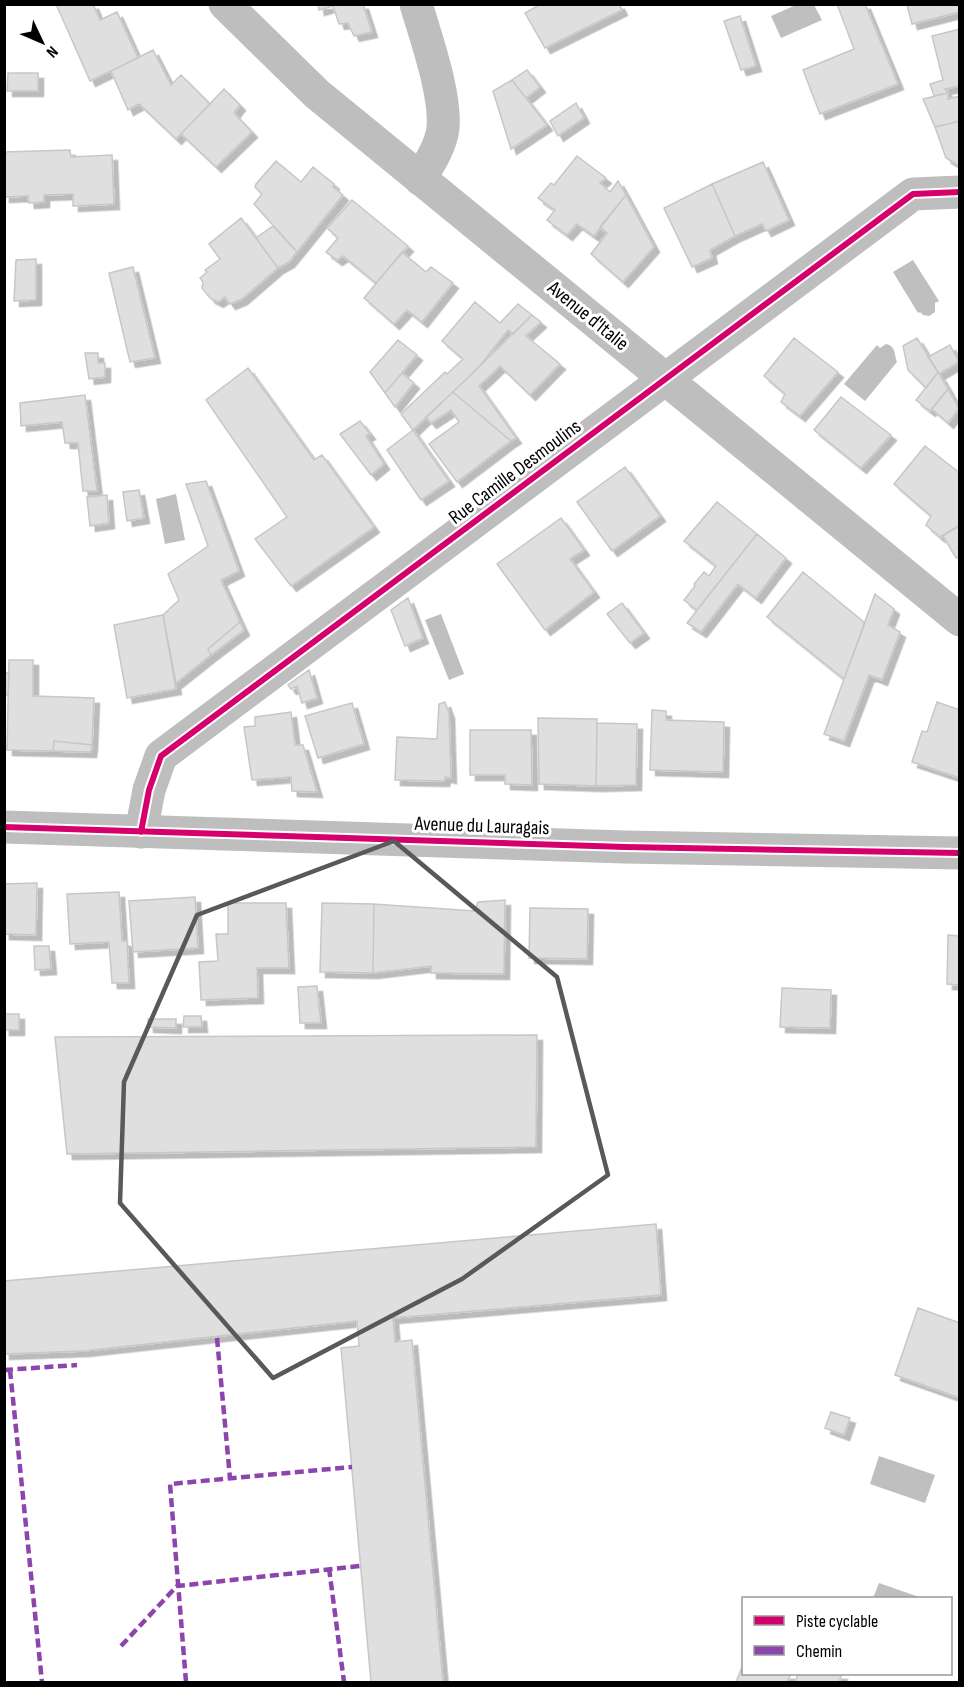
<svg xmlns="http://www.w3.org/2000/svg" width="964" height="1687" viewBox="0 0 964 1687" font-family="'Sofia Sans Condensed',sans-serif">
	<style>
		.water { fill: #bfbfbf }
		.building { fill: #dfdfdf; stroke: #c7c7c7; stroke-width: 1.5; filter: url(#shadow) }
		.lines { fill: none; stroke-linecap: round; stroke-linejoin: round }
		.street { stroke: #bebebe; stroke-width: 33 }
		.quiet { stroke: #8e44ad; stroke-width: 4.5; stroke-dasharray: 9 4.5; stroke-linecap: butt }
		.cycleway-casing { stroke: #fff; stroke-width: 10 }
		.cycleway { stroke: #d6006c; stroke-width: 6 }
		.marked { fill: none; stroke: #595959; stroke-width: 4.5; stroke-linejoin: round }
		.labels { text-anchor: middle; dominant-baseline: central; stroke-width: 6; stroke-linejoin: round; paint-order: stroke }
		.street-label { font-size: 20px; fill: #000; stroke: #fff }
	</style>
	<defs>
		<filter id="shadow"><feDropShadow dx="5.5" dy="5.5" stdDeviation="0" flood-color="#0004"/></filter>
	</defs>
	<rect width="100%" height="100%" fill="#fff"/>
	<!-- water -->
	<path class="water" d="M796,5H814L822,20L781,38L771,16Z
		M913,260L939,301L935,303V312L929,316L923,315L920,312L918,313L893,272Z
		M886,344C896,346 894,354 897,362L865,401L844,384L877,345L880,348Z
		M176,494L185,540L165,544L156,499Z
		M441,614L464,674L449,680L425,620Z
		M879,1456L935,1475L925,1503L870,1484Z
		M879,1583L922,1598H873Z"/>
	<!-- building -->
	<path class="building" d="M56,4H93L100,20L117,12L138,58L90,81Z
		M318,4H363L372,32L354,36L348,23L339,24L333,6L319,10Z
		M541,4H619L622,10L545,48L525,13Z
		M837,4H865L898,84L820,114L803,70L854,49Z
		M960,4V12L912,24L907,5Z
		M740,16L756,66L741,70L724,21Z
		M960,29V86L945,89L948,93L934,96L930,84L943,80L932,36Z
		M153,50L171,85L181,75L210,104L176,139L139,104L128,110L111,71Z
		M527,70L540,87L526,98L512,80Z
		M8,73H38V91H7Z
		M512,80L547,125L511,149L493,91Z
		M224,89L240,105L234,113L252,132L216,167L181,134Z
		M948,93V99L960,96V121L935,127L923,99Z
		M576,103L584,118L558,136L550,121Z
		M960,121V166L946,158L935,127Z
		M70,150L71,157L112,155L114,204L73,206V194L44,195V202L29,203L28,196L4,197V152Z
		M577,156L606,178L600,183L610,192L618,181L626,195L594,236L577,224L567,235L547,220L555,210L538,198L551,183L554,185Z
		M276,161L301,182L313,167L334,184L333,187L343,195L297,252L254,204L262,194L255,187L256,184Z
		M763,162L789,220L766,231L762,224L735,236L712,184Z
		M712,184L735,236L710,250L712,258L692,267L664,208Z
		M626,195L654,247L623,282L591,254L607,233L600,227Z
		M352,200L408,246L376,283L343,256L337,260L326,252L338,238L327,228Z
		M241,218L278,268L242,299L230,304L225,297L218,302L210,298L202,288L203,282L200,278L207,272L205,270L220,259L209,244Z
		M273,226L297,252L289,262L278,268L256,238Z
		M402,252L426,272L431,267L453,283L422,322L407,310L394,324L364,298Z
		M36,259V300L14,301L16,260Z
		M133,267L155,358L130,362L109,273Z
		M475,302L500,323L518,304L532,315L513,334L508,330L479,367L413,430L401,414L445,372L447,374L463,359L442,341Z
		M532,315L541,322L526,336L560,364L530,395L500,366L479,386L516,438L511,441L453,392Z
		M794,338L838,372L800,416L781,402L785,394L764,376Z
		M917,338L938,372L926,388L908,370L903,346Z
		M398,340L417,355L385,393L370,372Z
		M950,345L959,362L939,374L928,357Z
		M85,353H98V363H105V377L89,379Z
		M248,368L314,460L322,455L374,527L291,586L255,539L287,517L206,400Z
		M938,372L948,389L930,411L916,400Z
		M402,373L414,383L395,407L385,393Z
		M948,389L959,409L948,423L932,409Z
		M453,392L511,441L457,482L429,444L459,422L451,410L431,423L426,417Z
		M85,395L97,491H83L78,443H65L62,422L21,426L20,403Z
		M841,397L891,435L861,468L814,430Z
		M360,421L370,434L366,436L384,464L371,475L340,434Z
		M413,430L449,481L421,500L387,450Z
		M925,446L960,473V525L940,537L926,525L931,516L894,484Z
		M625,467L660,516L612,551L577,502Z
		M206,481L239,571L221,580L240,622L208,649L211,655L176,683L163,615L179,600L168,574L208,546L186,484Z
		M139,490L144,518L127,521L123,492Z
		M107,495L109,523L90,526L87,497Z
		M717,502L757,534L697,610L684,600L695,586L694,584L704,572L709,576L716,566L684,541Z
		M561,518L584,550L570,559L594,592L545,630L497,564Z
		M960,525V555L956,558L943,536Z
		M757,534L786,558L756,598L738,584L701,632L687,623Z
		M803,572L865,623L844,679L767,617Z
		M875,594L894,609L888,625L900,632L882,680L869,675L844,741L824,734Z
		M408,598L423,638L405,646L391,610Z
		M622,603L644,633L630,643L607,614Z
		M163,615L176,689L127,698L114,625Z
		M240,622L244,630L211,655L208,649Z
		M9,660H33V696L94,698L92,745L54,741L53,751L7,750Z
		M309,670L317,698L302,703L297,686L291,689L288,685Z
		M4,673H9L8,695H4Z
		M445,702L449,713L451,778L445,777L444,781L395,780L397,737L437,739L439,704Z
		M937,702L960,710V778L912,762L922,731L927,732Z
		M352,703L364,744L318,758L305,716Z
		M652,710L666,711V720L724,722L723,772L650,770Z
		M291,712L295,745H303L317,792L292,791L291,777L252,780L244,727L255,726V717Z
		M538,718L597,719L596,786L539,784Z
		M597,723L637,724L636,785L596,786Z
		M470,730H531L532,785L505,784V775H470Z
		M54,741L92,745L91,752L53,751Z
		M37,883L36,935L4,934V884Z
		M119,892L122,941H127L129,983H112L109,942L70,944L67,894Z
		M195,897L198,948L133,952L129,901Z
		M505,900L504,974L431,973V966L373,973L374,904L475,911L478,902Z
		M228,903H286L289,968H257L258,998L201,1000L199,962L218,961L216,934H228Z
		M322,903L374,904L373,973L320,972Z
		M530,908L588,909L587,959L529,958Z
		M948,935L960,936V985L947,984Z
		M34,946H49L51,969L35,970Z
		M317,986L321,1023H300L298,987Z
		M782,988L831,990L830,1028L780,1027Z
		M4,1014H19V1030H4Z
		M184,1016H201L202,1027H183Z
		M148,1019H176V1028L148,1027Z
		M537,1035L536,1147L67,1154L55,1037Z
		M656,1224L661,1295L393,1318L395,1342L412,1340L443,1682H371L341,1348L359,1346L357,1321L84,1351L4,1354V1281Z
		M918,1308L960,1323V1398L895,1375Z
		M831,1412L850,1418L844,1435L825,1428Z
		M744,1662V1674H791L787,1682H736Z
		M798,1674H842L839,1682H795Z"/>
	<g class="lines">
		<!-- street -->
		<path class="street" d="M225,4L317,94L960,620
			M416,4C426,38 446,94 443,128C441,146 429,164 420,179
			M4,827L625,847L960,853
			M141,832L149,790L161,756L913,194L960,192"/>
		<!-- quiet -->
		<path class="quiet" d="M217,1338L230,1478
			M4,1370L77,1365
			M10,1370L42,1682
			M329,1568L344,1682
			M121,1646L177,1586L360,1566
			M186,1682L170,1484L352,1467"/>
		<!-- cycleway casing -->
		<g class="cycleway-casing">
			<path id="cycleway" d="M4,827L625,847L960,853
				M141,832L149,790L161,756L913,194L960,192"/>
		</g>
		<!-- cycleway -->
		<use href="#cycleway" class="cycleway"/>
	</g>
	<!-- marked area -->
	<path class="marked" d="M394,841L557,977L608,1175L462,1279L273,1378L120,1203L124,1082L197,915Z"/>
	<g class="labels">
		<!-- street labels -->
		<g class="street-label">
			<text transform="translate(588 316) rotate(39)">Avenue d'Italie</text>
			<text transform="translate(515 472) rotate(-37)">Rue Camille Desmoulins</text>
			<text transform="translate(482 826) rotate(2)">Avenue du Lauragais</text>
		</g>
	</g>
	<!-- border -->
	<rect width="964" height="1687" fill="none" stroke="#000000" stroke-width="12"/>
	<!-- legend -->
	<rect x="742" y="1597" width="210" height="78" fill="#ffffff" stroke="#999999" stroke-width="1.5"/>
	<rect x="754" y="1616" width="30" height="9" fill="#d6006c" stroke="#999999" stroke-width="1.5"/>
	<text x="796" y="1627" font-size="18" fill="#000000">Piste cyclable</text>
	<rect x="754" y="1646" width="30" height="9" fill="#8e44ad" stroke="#999999" stroke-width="1.5"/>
	<text x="796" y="1657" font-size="18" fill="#000000">Chemin</text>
	<!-- north arrow -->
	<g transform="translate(42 42) rotate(134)" stroke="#ffffff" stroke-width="4.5" paint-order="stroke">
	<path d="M0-4.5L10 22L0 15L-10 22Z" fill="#000000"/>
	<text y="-9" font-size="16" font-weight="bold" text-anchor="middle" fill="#000000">N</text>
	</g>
</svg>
